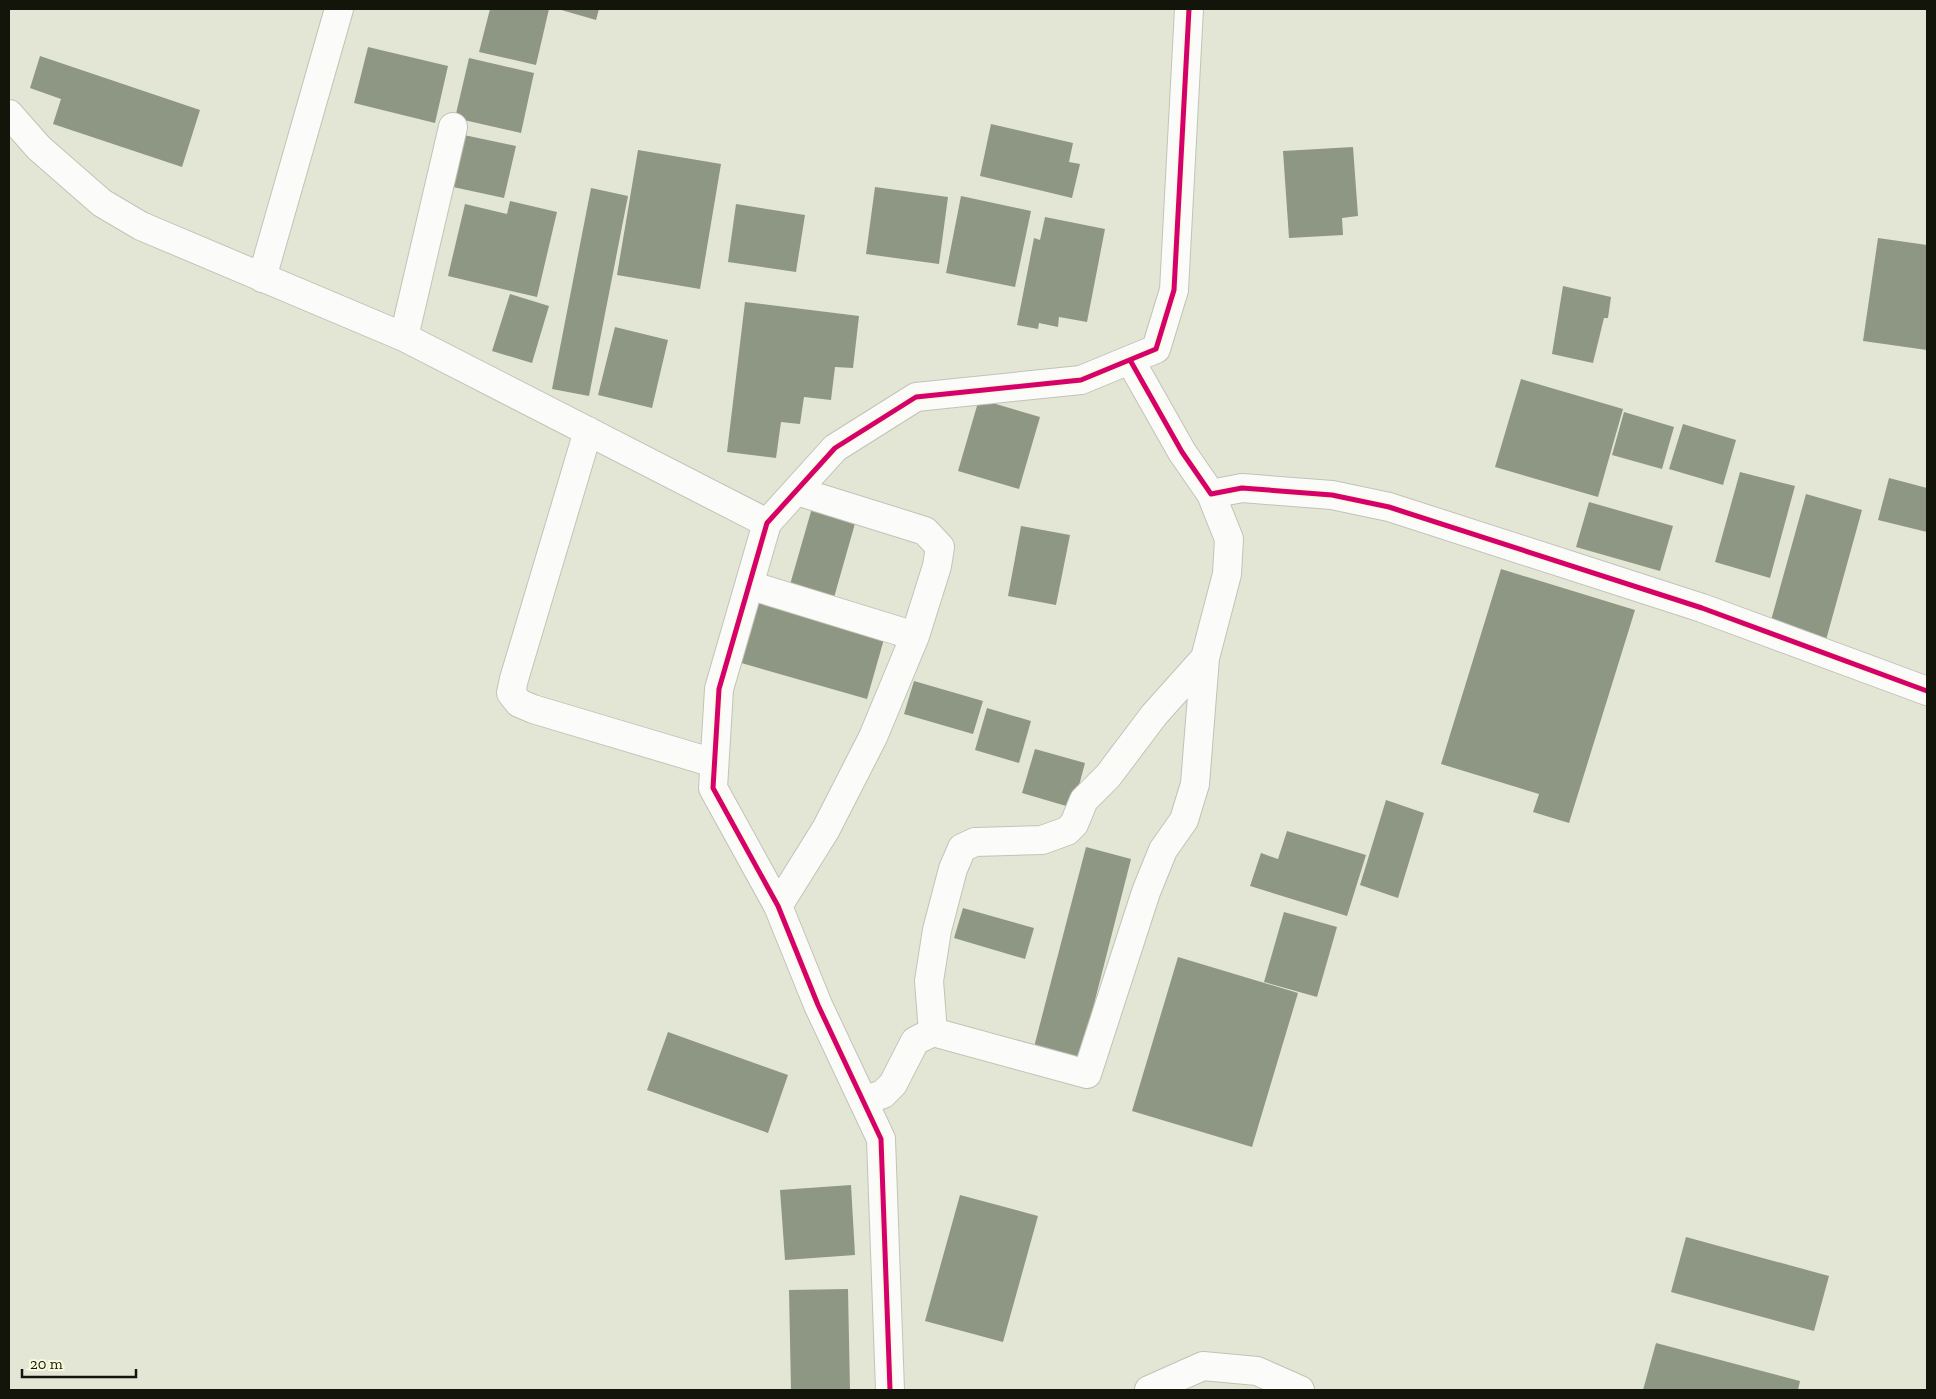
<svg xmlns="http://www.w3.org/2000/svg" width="1936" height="1399" viewBox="0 0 1936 1399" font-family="'Zilla Slab',serif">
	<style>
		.building { fill: #8d9784 }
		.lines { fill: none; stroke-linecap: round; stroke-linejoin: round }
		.street-casing { stroke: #c2c3b6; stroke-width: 30 }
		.street { stroke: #fbfbf9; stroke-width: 28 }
		.cycleway-casing { stroke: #f7fadb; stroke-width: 8 }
		.cycleway { stroke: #d6006c; stroke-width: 5 }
	</style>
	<rect width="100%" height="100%" fill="#e4e6d5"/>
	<!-- building -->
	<path class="building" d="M490,9H549L536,65L479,52Z
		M558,9H599L596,20Z
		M368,47L448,66L435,123L354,103Z
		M40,56L200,110L182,167L53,124L61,99L30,88Z
		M469,58L534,73L521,133L455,118Z
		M991,124L1073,143L1069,162L1080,164L1072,198L980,176Z
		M464,135L516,146L504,198L453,187Z
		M1353,147L1358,216L1342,218L1343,235L1289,238L1283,151Z
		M638,150L721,164L700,289L617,275Z
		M875,187L948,197L939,264L866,254Z
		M591,188L628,196L589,396L552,389Z
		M961,196L1031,211L1015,287L946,273Z
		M510,201L557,212L537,297L448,276L465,204L507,214Z
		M736,204L805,215L796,272L728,262Z
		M1045,217L1105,229L1087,322L1059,317L1058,327L1039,323L1038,329L1017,325L1034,238L1040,240Z
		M1878,238L1927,245V350L1863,341Z
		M1563,286L1611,297L1608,318H1604L1593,363L1552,354Z
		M510,294L549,306L532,363L492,351Z
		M745,302L859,316L853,368L835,367L831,400L804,397L800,424L781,422L776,458L727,452Z
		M615,327L668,340L652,408L598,395Z
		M1521,379L1623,409L1598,497L1495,467Z
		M979,399L1040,417L1019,489L958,471Z
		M1624,412L1674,427L1662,469L1612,455Z
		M1683,424L1736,440L1723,485L1669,469Z
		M1740,472L1795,486L1770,578L1715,562Z
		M1889,478L1927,488V532L1878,520Z
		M1806,494L1862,510L1826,640L1770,624Z
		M1589,502L1673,526L1660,571L1576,547Z
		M812,508L856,520L833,601L789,588Z
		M1021,526L1070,535L1056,605L1008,596Z
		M1501,569L1635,610L1569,823L1533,812L1539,794L1441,764Z
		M750,593L886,632L867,699L731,660Z
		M914,681L983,701L973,734L904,714Z
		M987,708L1031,721L1019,763L975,750Z
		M1035,749L1085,763L1073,808L1022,793Z
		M1386,800L1424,813L1398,898L1360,885Z
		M1287,831L1366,855L1347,916L1250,886L1261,853L1278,859Z
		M1086,847L1131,859L1080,1059L1034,1047Z
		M963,908L1034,928L1025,959L954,938Z
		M1284,912L1337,927L1317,997L1264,982Z
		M1178,957L1298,993L1252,1147L1132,1111Z
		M668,1032L788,1075L768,1133L647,1090Z
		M851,1185L855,1255L785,1260L780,1190Z
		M960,1195L1038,1216L1003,1342L925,1321Z
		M1686,1237L1829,1276L1814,1331L1671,1292Z
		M848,1289L850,1390H791L789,1290Z
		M1656,1343L1800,1381L1798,1390H1643Z"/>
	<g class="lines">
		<!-- street casing -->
		<g class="street-casing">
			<path id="street" d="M9,114L39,148L102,203L141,226L404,337L767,523
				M262,278L339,9
				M404,337L453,127
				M1130,360L1182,452L1211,494L1242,488L1332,495L1389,507L1702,608L1927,691
				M588,431L514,679L511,693L519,703L533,709L714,763
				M749,585L915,636
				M778,906L826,829L873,737L915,636L937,566L940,547L925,531L797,491
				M933,1032L929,981L937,930L953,869L962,848L975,842L1042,840L1067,831L1074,824L1084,800L1108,776L1154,715L1205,658
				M863,1101L883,1094L893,1084L915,1041L933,1032L1087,1074L1146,892L1163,850L1184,820L1195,784L1205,658L1227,574L1229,539L1211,494
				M890,1390L881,1139L818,1005L778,906L713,788L719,689L767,523L835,448L916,397L1081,380L1156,349L1174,290L1189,9
				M1149,1390L1203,1366L1257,1371L1300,1390"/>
		</g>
		<!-- street -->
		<use href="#street" class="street"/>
		<!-- cycleway casing -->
		<g class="cycleway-casing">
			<path id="cycleway" d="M1130,360L1182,452L1211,494L1242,488L1332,495L1389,507L1702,608L1927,691
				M890,1390L881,1139L818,1005L778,906L713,788L719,689L767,523L835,448L916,397L1081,380L1156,349L1174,290L1189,9"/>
		</g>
		<!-- cycleway -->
		<use href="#cycleway" class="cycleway"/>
	</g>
	<!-- border -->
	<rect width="1936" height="1399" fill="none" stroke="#14150a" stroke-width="20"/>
	<!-- scale -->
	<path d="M22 1369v8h114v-8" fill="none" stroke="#14150a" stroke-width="2.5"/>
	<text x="30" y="1369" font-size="15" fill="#14150a" stroke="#f7fadb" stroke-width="4" paint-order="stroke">20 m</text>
</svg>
